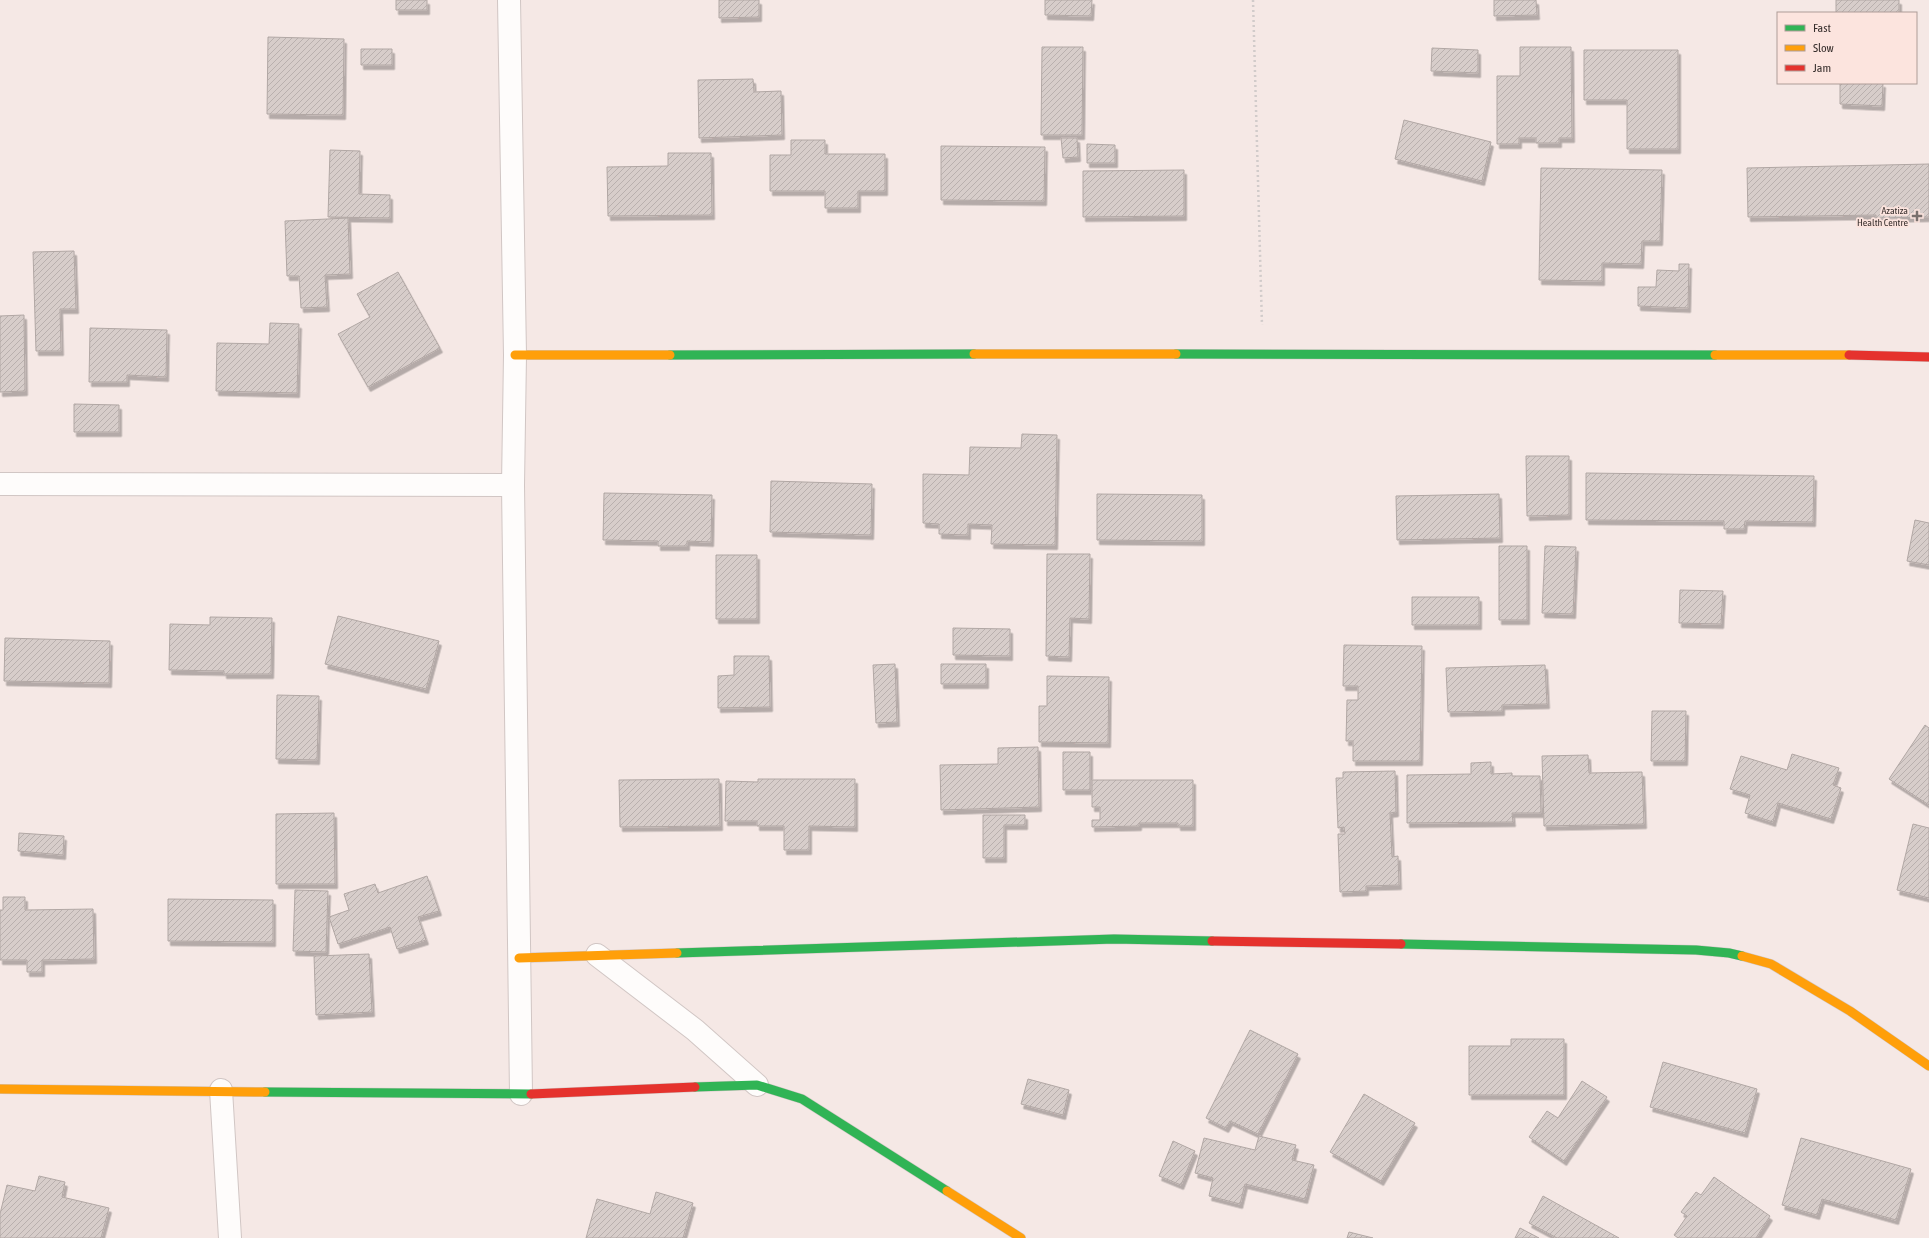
<svg xmlns="http://www.w3.org/2000/svg" width="1929" height="1238" viewBox="0 0 1929 1238" font-family="'Asap Condensed',sans-serif">
	<style>
		.building { fill: url(#building-hatch); stroke: #b1a7a4; filter: url(#shadow) }
		.lines { fill: none; stroke-linecap: round; stroke-linejoin: round }
		.street-casing { stroke: #d1c6c4; stroke-width: 24 }
		.fast-casing { stroke: #d1c6c4; stroke-width: 10 }
		.slow-casing { stroke: #d1c6c4; stroke-width: 10 }
		.jam-casing { stroke: #d1c6c4; stroke-width: 10 }
		.path { stroke: #d1cbca; stroke-width: 2.5; stroke-dasharray: 2 3; stroke-linecap: butt }
		.street { stroke: #fefcfb; stroke-width: 22 }
		.fast { stroke: #30b455; stroke-width: 9 }
		.slow { stroke: #ff9f0a; stroke-width: 9 }
		.jam { stroke: #e5322d; stroke-width: 9 }
		.poi-dot { fill: #7a706d; stroke: #fce4de; stroke-width: 1.5 }
		.labels { text-anchor: middle; dominant-baseline: central; stroke-width: 3.5; stroke-linejoin: round; paint-order: stroke }
		.poi-label { font-size: 10px; fill: #382f2d; stroke: #fce4de; text-anchor: end }
	</style>
	<defs>
		<pattern id="building-hatch" width="6" height="6" patternUnits="userSpaceOnUse"><rect width="6" height="6" fill="#d7cdca"/><path d="M-1 1l2-2M0 6l6-6M5 7l2-2" fill="none" stroke="#b9b0ae"/></pattern>
		<filter id="shadow"><feDropShadow dx="2.5" dy="4.5" stdDeviation="0" flood-color="#0004"/></filter>
	</defs>
	<rect width="100%" height="100%" fill="#f5e8e5"/>
	<!-- building -->
	<path class="building" d="M396,0H427V10H396Z
		M719,0H759V17L719,18Z
		M1045,0H1092L1091,16L1045,15Z
		M1494,0H1536L1537,15L1494,16Z
		M1836,0H1899V13H1836Z
		M268,37L344,39L343,115L267,114Z
		M1042,47H1083L1082,135H1041Z
		M1520,47H1571L1572,138H1559V143H1536V138H1519V144H1497V76H1520Z
		M1432,48L1478,50V73L1431,71Z
		M361,49H392V65H361Z
		M1584,50H1678V149H1627V100H1584Z
		M753,79L754,92L781,91L782,135L699,138L698,80Z
		M1840,83H1883L1882,106L1840,104Z
		M1404,120L1491,142L1482,181L1395,159Z
		M1061,138H1077L1078,157L1063,158Z
		M791,140H825V154H885V191H858V208H825V191H770V155H791Z
		M1087,144L1115,145V163H1087Z
		M941,146L1045,147L1044,201L941,200Z
		M330,150L360,151L359,194L390,195V218L328,217Z
		M668,153H711L712,215L608,216L607,167L668,166Z
		M1929,164V217L1876,218V215L1748,217L1747,168Z
		M1541,168L1662,170L1660,241H1642L1641,264L1602,263V281L1539,280Z
		M1184,170V216L1083,217V171Z
		M348,218L350,274L325,275L327,307L301,308L299,276H287L285,221Z
		M74,251L76,309H60L61,351H36L33,252Z
		M1679,264H1689L1688,308L1638,306V287H1656L1657,270L1679,271Z
		M398,272L440,348L368,387L338,334L370,317L357,294Z
		M24,315L25,391L0,392V316Z
		M270,323L299,324L297,393L216,391L217,343L269,344Z
		M90,328L167,330L166,377L127,375V382H89Z
		M74,404L119,405V432H74Z
		M1022,434L1057,435L1055,545L991,544L992,525L968,524V535L939,534V524L923,523V474L969,475L970,447L1021,448Z
		M1526,456H1569V515L1527,516Z
		M1586,473L1814,476L1813,522L1745,521L1744,529H1724V521L1586,520Z
		M771,481L872,484L871,535L770,532Z
		M604,493L712,495L711,542L687,541V546H658V541L603,540Z
		M1097,494L1202,495V541L1097,540Z
		M1499,494L1500,538L1397,540L1396,496Z
		M1915,520L1929,523V565L1907,561Z
		M1499,546H1527V620H1499Z
		M1545,546L1576,547L1573,614L1542,613Z
		M1047,554H1090L1089,619L1070,618L1069,657L1046,656Z
		M716,555H757V619H716Z
		M1680,590L1723,591L1721,624L1679,623Z
		M1412,597H1479V625H1412Z
		M338,616L439,641L426,689L325,664Z
		M210,617L272,618L271,674H224V671L169,670L170,624L210,625Z
		M953,628L1010,629V656L953,655Z
		M5,638L110,641L109,683L4,681Z
		M1344,645L1422,646L1420,761H1353V741H1346L1347,700H1358V686H1343Z
		M734,656H769L770,707L718,708V676L734,675Z
		M895,664L897,722L876,723L873,665Z
		M941,664H986V684H941Z
		M1545,665L1547,704L1502,705V711L1448,712L1446,668Z
		M1047,676L1109,677L1108,743L1039,742V706H1047Z
		M277,695L319,696L317,760L276,759Z
		M1652,711H1686L1685,761H1651Z
		M1925,725L1929,728V805L1889,779Z
		M1038,747L1039,807L941,810L940,765L998,764V748Z
		M1063,752H1090V790H1063Z
		M1792,754L1839,768L1833,785L1841,788L1831,819L1778,803L1773,822L1745,813L1750,795L1730,789L1741,756L1787,770Z
		M1588,755L1589,773L1642,772L1644,824L1544,826L1542,756Z
		M1491,762V774L1512,773V776H1540L1541,813H1512L1513,822L1407,823V775L1471,774V763Z
		M1395,771L1396,812L1390,813L1392,857L1398,856L1399,885L1366,886V891L1340,892L1338,834H1345L1344,827L1338,828L1336,778H1343V772Z
		M719,779L720,826L620,827L619,780Z
		M758,779H855V827L809,826V850H784V826H757V821H725L726,781L758,782Z
		M1092,780H1193V826H1178V823H1139V826L1092,827V820H1100V807H1092Z
		M334,813L335,884H276V814Z
		M983,815H1025V825H1004V858H983Z
		M1913,824L1929,828V898L1897,890Z
		M19,833L64,836L63,855L18,851Z
		M427,876L439,911L418,917L426,940L397,949L390,927L338,944L329,917L349,910L344,894L375,884L378,893Z
		M295,890L328,891L326,952L293,951Z
		M3,897H25V910L93,909L94,959L42,960V972H27V960H0V910H3Z
		M168,899L273,900V942L168,941Z
		M369,954L372,1012L316,1015L314,956Z
		M1250,1030L1298,1054L1258,1134L1230,1121L1226,1128L1206,1118Z
		M1511,1039H1564V1095H1469V1046H1511Z
		M1663,1062L1757,1089L1745,1133L1650,1107Z
		M1028,1079L1069,1090L1063,1115L1021,1104Z
		M1582,1081L1607,1097L1564,1161L1529,1137L1547,1111L1558,1118Z
		M1364,1094L1415,1123L1381,1181L1330,1152Z
		M1259,1136L1296,1145L1292,1160L1314,1165L1305,1199L1245,1184L1240,1204L1209,1196L1213,1178L1195,1173L1204,1138L1255,1150Z
		M1801,1138L1911,1169L1896,1220L1822,1199L1817,1215L1782,1205Z
		M1173,1141L1195,1151L1181,1185L1159,1176Z
		M39,1176L65,1182L62,1197L109,1208L101,1238H0V1214L7,1185L35,1191Z
		M1714,1177L1770,1216L1756,1238H1678L1674,1235L1687,1216L1681,1212L1696,1192L1701,1195Z
		M656,1192L693,1203L683,1238H586L597,1199L650,1214Z
		M1543,1196L1619,1238H1557L1529,1223Z
		M1520,1228L1539,1238H1515Z
		M1349,1232L1373,1238H1347Z"/>
	<g class="lines">
		<!-- street casing -->
		<g class="street-casing">
			<path id="street" d="M509,0L515,355L513,485L521,1094
				M0,484L513,485
				M597,955L695,1030L757,1085
				M221,1090L230,1238"/>
		</g>
		<!-- fast casing -->
		<g class="fast-casing">
			<path id="fast" d="M1176,354L1715,355
				M670,355L974,354
				M1401,944L1696,950L1729,953L1742,956
				M677,953L1114,939L1212,941
				M695,1087L757,1085L802,1099L947,1191
				M265,1092L531,1094"/>
		</g>
		<!-- slow casing -->
		<g class="slow-casing">
			<path id="slow" d="M974,354H1176
				M515,355H670
				M1715,355H1849
				M1742,956L1771,964L1850,1011L1929,1066
				M519,958L677,953
				M0,1089L265,1092
				M947,1191L1021,1238"/>
		</g>
		<!-- jam casing -->
		<g class="jam-casing">
			<path id="jam" d="M1849,355L1929,357
				M1212,941L1401,944
				M531,1094L695,1087"/>
		</g>
		<!-- path -->
		<path class="path" d="M1253,0L1262,325"/>
		<!-- street -->
		<use href="#street" class="street"/>
		<!-- fast -->
		<use href="#fast" class="fast"/>
		<!-- slow -->
		<use href="#slow" class="slow"/>
		<!-- jam -->
		<use href="#jam" class="jam"/>
	</g>
	<!-- markers -->
	<path class="poi-dot" d="M1915 210h4v4h4v4h-4v4h-4v-4h-4v-4h4z"/>
	<g class="labels">
		<!-- poi labels -->
		<g class="poi-label">
			<text x="1908" y="210">Azatiza<tspan x="1908" dy="12">Health Centre</tspan></text>
		</g>
	</g>
	<!-- legend -->
	<rect x="1777" y="12" width="140" height="72" fill="#fce4de" stroke="#ae9c97"/>
	<rect x="1785" y="25" width="20" height="6" fill="#30b455" stroke="#ae9c97"/>
	<text x="1813" y="32" font-size="12" fill="#382f2d">Fast</text>
	<rect x="1785" y="45" width="20" height="6" fill="#ff9f0a" stroke="#ae9c97"/>
	<text x="1813" y="52" font-size="12" fill="#382f2d">Slow</text>
	<rect x="1785" y="65" width="20" height="6" fill="#e5322d" stroke="#ae9c97"/>
	<text x="1813" y="72" font-size="12" fill="#382f2d">Jam</text>
</svg>
